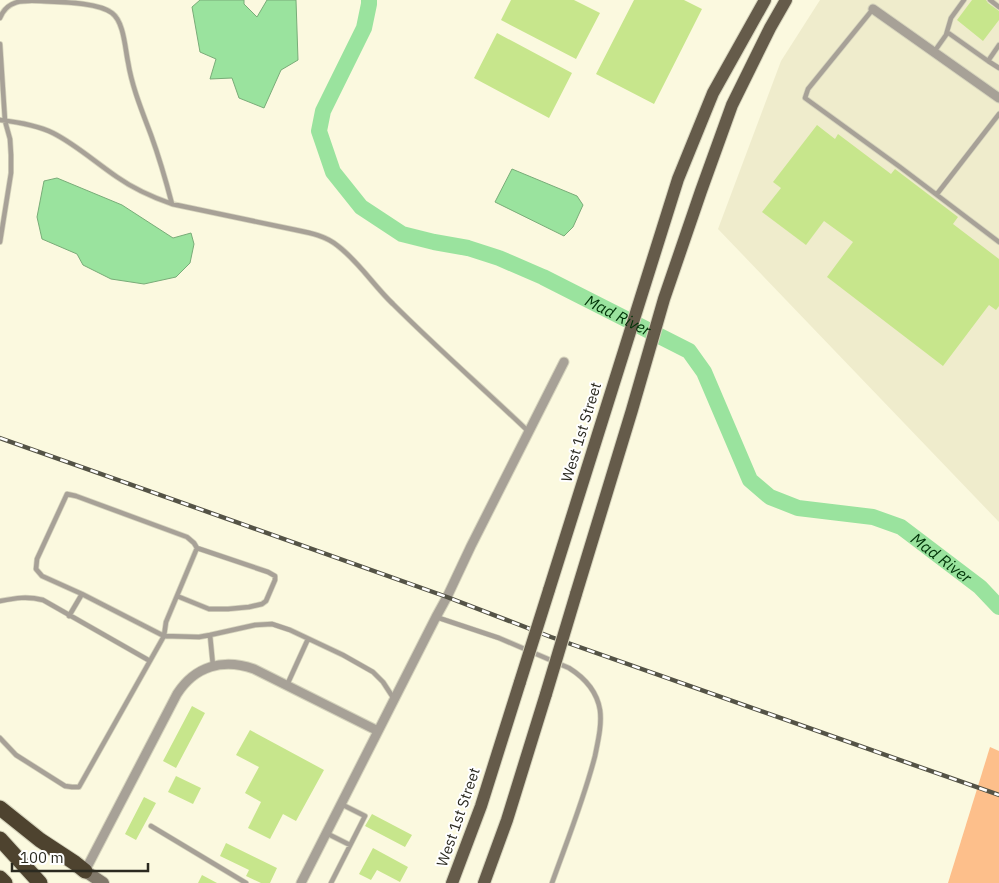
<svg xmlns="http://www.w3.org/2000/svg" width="999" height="883" viewBox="0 0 999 883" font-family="'IBM Plex Sans',sans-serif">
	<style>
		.built { fill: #efeccc }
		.green { fill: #fdbf8b }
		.water { fill: #9ae39e; stroke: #79ac78 }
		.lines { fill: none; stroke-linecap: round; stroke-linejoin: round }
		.river { stroke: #9ae39e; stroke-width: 16 }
		.building { fill: #c7e68c }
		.service-casing { stroke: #d6d4bd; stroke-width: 6 }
		.minor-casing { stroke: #d6d4bd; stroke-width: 11 }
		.secondary-casing { stroke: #d6d4bd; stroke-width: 14 }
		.primary-casing { stroke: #d6d4bd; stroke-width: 14 }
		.motorway-casing { stroke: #d6d4bd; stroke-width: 17 }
		.service { stroke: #a7a197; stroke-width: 4.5 }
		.minor { stroke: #a7a197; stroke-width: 9 }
		.secondary { stroke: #80786a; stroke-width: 12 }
		.primary { stroke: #655b4a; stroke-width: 12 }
		.motorway { stroke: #4e432f; stroke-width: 15 }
		.rail-casing { stroke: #545346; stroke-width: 4.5 }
		.rail { stroke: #fff; stroke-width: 2.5; stroke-dasharray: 8; stroke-linecap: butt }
		.primary-bridge-casing { stroke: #d6d4bd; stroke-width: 14; stroke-linecap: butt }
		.primary-bridge { stroke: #655b4a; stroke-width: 12 }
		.labels { text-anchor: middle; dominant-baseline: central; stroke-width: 4; stroke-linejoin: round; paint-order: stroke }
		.street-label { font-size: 15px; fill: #2b2a20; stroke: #fff }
		.water-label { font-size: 16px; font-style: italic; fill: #003408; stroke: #fff }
	</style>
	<rect width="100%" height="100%" fill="#fbf9df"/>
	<!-- built -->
	<path class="built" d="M820,0H999V522L718,229L781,61Z"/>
	<!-- green -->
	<path class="green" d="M990,747L999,751V883H948Z"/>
	<!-- water -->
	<path class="water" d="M200,0H244V4L257,17L267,0H296L298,60L281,70L264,108L239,98L232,78L210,79L216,59L200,52L192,7Z
		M512,169L577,196L583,205L573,227L564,236L495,202Z
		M57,178L122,205L173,238L191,233L194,244L190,263L176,277L144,284L111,279L83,265L77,254L42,239L37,217L44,181Z"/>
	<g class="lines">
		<!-- river -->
		<path class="river" id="s1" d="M369,0V4L364,28L323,111L319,131L333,172L361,207L402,234L434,242L468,248L499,258L543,277L689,351L704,372L750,480L770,497L798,508L873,517L901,527L980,587L999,607"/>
	</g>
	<!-- building -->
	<path class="building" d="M511,0H574L600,13L576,59L501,20Z
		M634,0H684L702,9L654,104L596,74Z
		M972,0H986L988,3L999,11V20L983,41L957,20Z
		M497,33L572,73L549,118L474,78Z
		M817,125L835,139L838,134L891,174L895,169L958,217L953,224L999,259V306L996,310L989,305L943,366L827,277L853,242L824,221L806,245L762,212L781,188L773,182Z
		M192,706L205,713L176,768L163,761Z
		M250,730L324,770L296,821L283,814L270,839L248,828L261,802L245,793L259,767L236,755Z
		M176,776L201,788L193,804L168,792Z
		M144,797L156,803L136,840L125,834Z
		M372,814L412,835L405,847L365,826Z
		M226,843L277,868L270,883H261L246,876L249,870L220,856Z
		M373,848L408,867L400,882L377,870L371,880L359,874Z
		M202,875L217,883H198Z"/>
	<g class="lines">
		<!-- service casing -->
		<g class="service-casing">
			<path id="service" d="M990,0L999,7
				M873,9L808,89L805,98L900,167L999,242
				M0,18C7,0 23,0 41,1C59,2 98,2 112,13C124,22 125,48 128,62C132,87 142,111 151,135C159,157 166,181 172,204
				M947,32L988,61
				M0,44L5,121L10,139L11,155V173L0,242
				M999,45L988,61L999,68
				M934,52L946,35L951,18L964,0
				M0,120C17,122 37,125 53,133C75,144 95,162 117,177C134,189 152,197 172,204L296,230C311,233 326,236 338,246C359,262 374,286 393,304C437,348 484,389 529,432
				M937,194L999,114
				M82,594L164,636L166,622L197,548
				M0,601C16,598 27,596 43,600L150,661
				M69,616L82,594L42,576L36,569L37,559L67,494L76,496L187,537L194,543L197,548L268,572L275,576V580L266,601L262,604L249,607L228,609H209L177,596
				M436,617L499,638L569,668C585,678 597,692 600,710C602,725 598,741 595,756C584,799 567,841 552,883
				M210,635L213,666
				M287,685L308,639
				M0,738L16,755L65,786L72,787H79L164,636L199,637L210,635L255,625L272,624L290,630L343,655L373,672L383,682L394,699
				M151,826L246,883
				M326,833L350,845
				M331,883L365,816L341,804"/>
		</g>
		<!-- minor casing -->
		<g class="minor-casing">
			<path id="minor" d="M873,9L999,98
				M85,871L177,694C195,666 223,658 254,669L378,731
				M301,883L436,617L447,597L471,546L564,362"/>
		</g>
		<!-- secondary casing -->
		<g class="secondary-casing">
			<path id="secondary" d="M85,871L103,883"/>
		</g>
		<!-- primary casing -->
		<g class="primary-casing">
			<path id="primary" d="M549,590L678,179L713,93L765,0
				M576,594L632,410L664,299L701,191L732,105L770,28L786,0
				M452,883L481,806L520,682
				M484,883L507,820L546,694"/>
		</g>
		<!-- motorway casing -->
		<g class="motorway-casing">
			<path id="motorway" d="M0,808L40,840L75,863L85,871
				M0,839L40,883
				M0,878L5,883"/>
		</g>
		<!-- service -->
		<use href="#service" class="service"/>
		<!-- minor -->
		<use href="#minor" class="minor"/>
		<!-- secondary -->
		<use href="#secondary" class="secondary"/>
		<!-- primary -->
		<use href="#primary" class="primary"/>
		<!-- motorway -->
		<use href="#motorway" class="motorway"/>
		<!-- rail casing -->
		<g class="rail-casing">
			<path id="rail" d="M0,438L447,597L551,637L999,795"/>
		</g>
		<!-- rail -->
		<use href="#rail" class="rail"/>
		<!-- primary-bridge casing -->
		<g class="primary-bridge-casing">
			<path id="primary-bridge" d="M520,682L549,590
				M546,694L576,594"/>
		</g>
		<!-- primary-bridge -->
		<use href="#primary-bridge" class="primary-bridge"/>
	</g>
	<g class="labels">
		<!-- street labels -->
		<g class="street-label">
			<text transform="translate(581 432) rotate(-73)">West 1st Street</text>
			<text transform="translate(458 817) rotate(-71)">West 1st Street</text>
		</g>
		<!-- water labels -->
		<g class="water-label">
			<text stroke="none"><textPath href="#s1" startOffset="511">Mad River</textPath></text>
			<text stroke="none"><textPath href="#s1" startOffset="946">Mad River</textPath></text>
		</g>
	</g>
	<!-- scale -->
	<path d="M12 863v8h136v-8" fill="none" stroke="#2b2a20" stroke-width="2.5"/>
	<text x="20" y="863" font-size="15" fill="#2b2a20" stroke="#ffffff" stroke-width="4" paint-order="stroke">100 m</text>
</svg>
